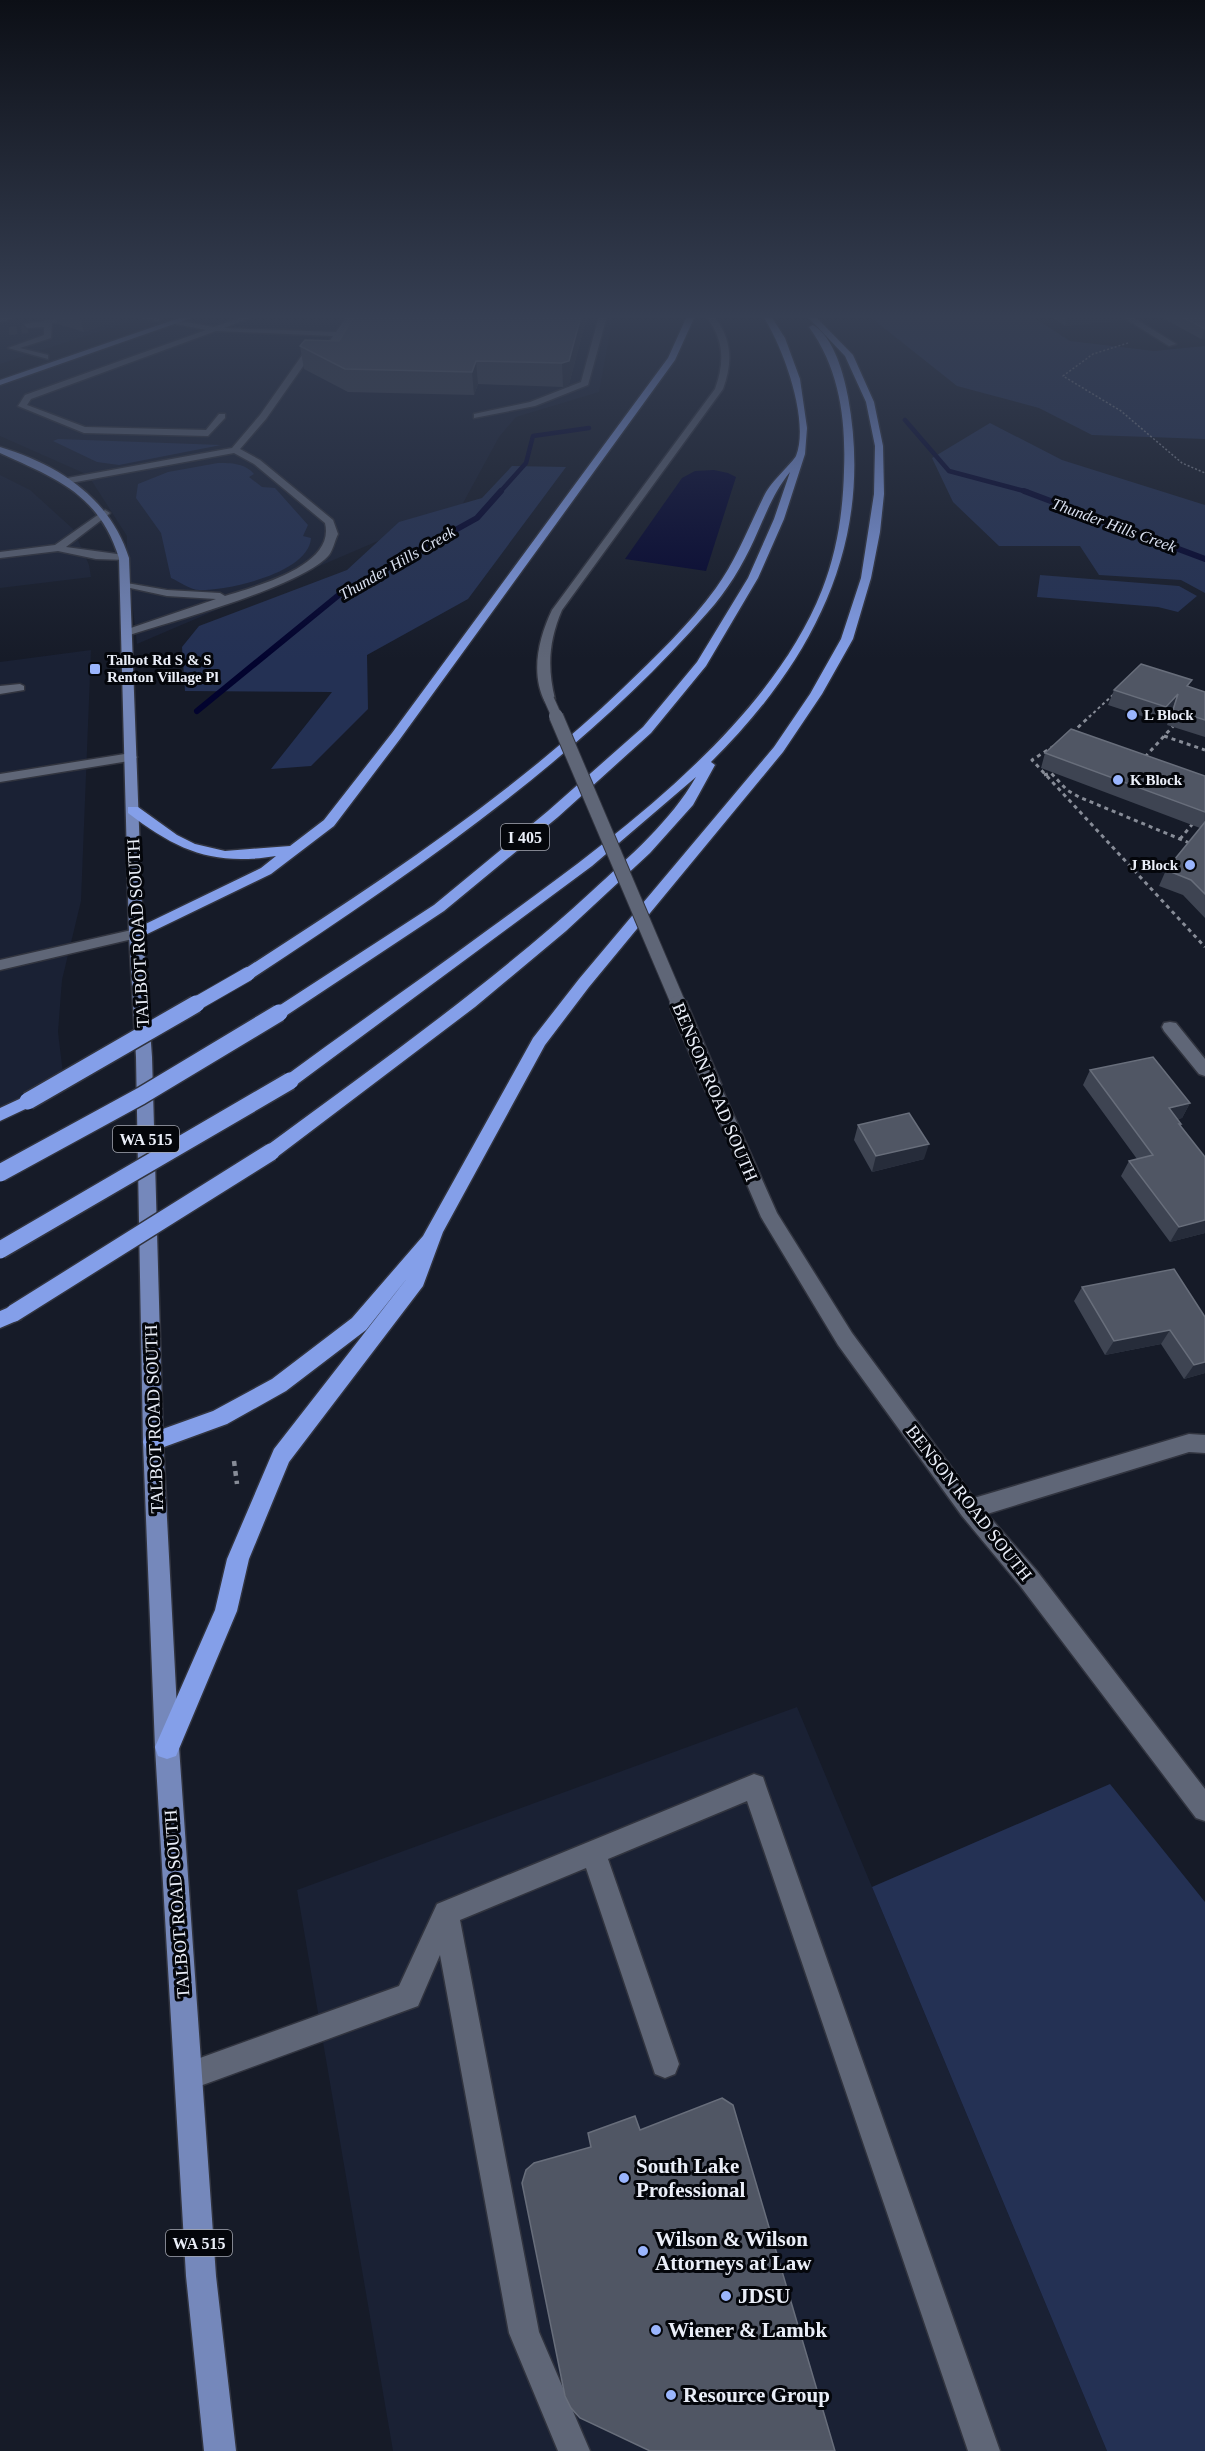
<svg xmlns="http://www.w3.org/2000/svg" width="1205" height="2451" viewBox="0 0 1205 2451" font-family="'Times New Roman',serif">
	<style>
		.built { fill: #1a2134 }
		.green { fill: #243154 }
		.water { fill: #02032e }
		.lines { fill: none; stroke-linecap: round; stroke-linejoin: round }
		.stream-far1 { stroke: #02032e; stroke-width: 4.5 }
		.stream { stroke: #02032e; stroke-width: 6 }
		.minor-tunnel { stroke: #363b47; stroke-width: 8; stroke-dasharray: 8 4.5; stroke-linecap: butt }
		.minor-casing { stroke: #31343f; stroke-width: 3 }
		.major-casing { stroke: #31343f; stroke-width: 3 }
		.highway-casing { stroke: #31343f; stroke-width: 3 }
		.path-far3 { stroke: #878c97; stroke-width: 1.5; stroke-dasharray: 2 2; stroke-linecap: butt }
		.path-far2 { stroke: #878c97; stroke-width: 2; stroke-dasharray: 3 3; stroke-linecap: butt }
		.path-far1 { stroke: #878c97; stroke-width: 3; stroke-dasharray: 4 4; stroke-linecap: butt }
		.path { stroke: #878c97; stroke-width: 4.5; stroke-dasharray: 5 5; stroke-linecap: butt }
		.minor { fill: #5f6677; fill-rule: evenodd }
		.major { fill: #7588bb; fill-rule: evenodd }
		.highway { fill: #849fe9; fill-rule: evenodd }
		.minor-bridge-far2-casing { stroke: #31343f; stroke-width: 12; stroke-linecap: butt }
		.minor-bridge-far1-casing { stroke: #31343f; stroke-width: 16; stroke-linecap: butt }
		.minor-bridge-casing { stroke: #31343f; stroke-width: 20; stroke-linecap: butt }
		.highway-bridge-far1-casing { stroke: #31343f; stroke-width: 16; stroke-linecap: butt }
		.highway-bridge-casing { stroke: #31343f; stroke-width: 20; stroke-linecap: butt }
		.minor-bridge-far2 { stroke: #5f6677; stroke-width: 10 }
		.minor-bridge-far1 { stroke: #5f6677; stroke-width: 14 }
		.minor-bridge { stroke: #5f6677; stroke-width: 17 }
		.highway-bridge-far1 { stroke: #849fe9; stroke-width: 14 }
		.highway-bridge { stroke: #849fe9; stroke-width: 17 }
		.wall { fill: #3e4452 }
		.shaded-wall { fill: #262c3a }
		.building { fill: #505664; stroke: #686e7b; stroke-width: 1.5 }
		.poi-dot { fill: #9ab5fd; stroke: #04060b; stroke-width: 2 }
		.labels { text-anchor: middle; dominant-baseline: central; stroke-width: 6; stroke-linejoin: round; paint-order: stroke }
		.far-poi-label { font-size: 15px; font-weight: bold; fill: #eaeef8; stroke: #04060b; text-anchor: start }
		.far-water-label { font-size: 16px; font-style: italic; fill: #dbe2f2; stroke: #04060b }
		.shield { fill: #04060b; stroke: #a5a8b1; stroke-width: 1.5 }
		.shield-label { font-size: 16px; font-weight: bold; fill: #eaeef8 }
		.street-label { font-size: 18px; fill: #eaeef8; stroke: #04060b }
		.near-poi-label { font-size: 21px; font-weight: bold; fill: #eaeef8; stroke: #04060b; text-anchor: start }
	</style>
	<rect width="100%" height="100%" fill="#161b28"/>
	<!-- built -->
	<path class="built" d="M0,316H146L0,364Z
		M185,316H613L599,392L516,417L499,437L462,505L137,644L127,557V536L88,475L0,436V380Z
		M0,475L30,490L73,529L89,565L91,577L0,588Z
		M91,650L81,901L62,980L58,1032L65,1090L0,1115V662Z
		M797,1707L1107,2451H393L297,1890Z"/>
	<!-- green -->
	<path class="green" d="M869,316H1031L1070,341L1154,351L1205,346V439L1092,435L1039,408L957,386Z
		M990,423L1062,460L1205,505V593L1181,580L1099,575L1080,546H999L953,502L932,458Z
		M58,439L221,445L119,465L97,462L53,441Z
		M218,463C231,463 245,463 254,474L249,477L262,487L275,488L308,525L303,536L311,538C309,573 229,590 201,590C192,591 180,582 171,578L161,533L136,498L138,484L168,472Z
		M512,466L566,467L468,599L367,655L368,709L311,766L271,769L332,692L185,691L182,647L199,626L347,570L399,522L482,498Z
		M1040,575L1179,586L1197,596L1178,612L1158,607L1037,597Z
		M1110,1784L1205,1902V2451H1107L872,1887Z"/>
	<!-- water -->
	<path class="water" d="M714,470L728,473L736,477L706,571L625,559L682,478L695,471Z"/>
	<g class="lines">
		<!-- stream-far1 -->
		<path class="stream-far1" d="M905,420L949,471L1028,492
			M500,492L526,463L533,436L589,428"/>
		<!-- stream -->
		<path class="stream" d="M1024,491L1205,559
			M197,711L340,594L477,518L501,491"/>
		<!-- minor-tunnel -->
		<path class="minor-tunnel" d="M9,331L28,329"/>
		<!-- minor casing -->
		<g class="minor-casing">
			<path id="minor" d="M3,316H11L12,319L0,322V318Z
				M75,316H103L52,323L51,338L20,348L48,355V359L8,348L44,335V327L27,328L24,324Z
				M129,316L162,319L158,321Z
				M244,316H255L224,328L336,332L347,316H355L334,347L311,355L266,419L240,449L260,460L333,520L338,534C335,540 333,550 329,555C303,586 173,621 130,635H122V631L216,599L167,596L121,586V582L167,590L220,593L225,596C256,586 336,566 325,523L254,464L234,453L65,484L62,483V479L232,448L260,415L305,351L328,343L333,336L216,331L31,399L27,405L85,427L206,430L219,414H225V418L208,436L84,433L18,406L25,395L206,330L175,324V320L214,327Z
				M599,316H607L588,385L535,406L474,418V414L530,402L581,382Z
				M706,316H714C732,340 733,361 723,389L562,610C549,640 547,667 555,699L545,702C530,673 539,637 552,610L715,389C725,361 724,340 706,316Z
				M1121,316H1131L1176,344L1169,346Z
				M105,510L110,513L108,515L66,547L124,555L128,556V560L96,559L58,551L0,558V552L55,545Z
				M20,684L24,686V690L0,694V686Z
				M131,753L137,757L135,760L0,782V774Z
				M136,929L141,931L143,934L141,937L0,970V960Z
				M1170,1022L1176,1023L1205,1059V1076L1199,1074L1164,1031L1162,1027L1164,1023Z
				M714,1083L722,1089L777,1213L852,1333L974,1498L1189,1434L1205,1435V1453L1189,1452L987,1514L1037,1571L1205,1789V1821L1196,1818L1021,1587L962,1516L838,1345L761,1217L706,1089Z
				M754,1774L763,1777L766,1786L1000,2451H968L747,1801L608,1859L679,2064L675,2074L665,2078L655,2074L586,1868L460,1920L539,2332L590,2451H558L509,2333L440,1955L418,2006L189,2090L179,2086L175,2076L179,2066L189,2062L399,1986L437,1904Z"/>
		</g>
		<!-- major casing -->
		<g class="major-casing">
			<path id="major" d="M185,316H197L0,385V380Z
				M0,447C59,465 110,498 129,558L143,934L152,1057L163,1442L179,1747L216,2276L236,2451H204L186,2276L155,1747L143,1442L136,1057L129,934L119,558C99,494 57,479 0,453Z"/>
		</g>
		<!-- highway casing -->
		<g class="highway-casing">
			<path id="highway" d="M687,316H695L675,360L400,739L334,826L271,874L141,937H131L129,934L131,931L261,868L276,856C213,866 178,851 128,813V807H138L177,835L195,844L225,851L290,846L324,820L392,733L668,358Z
				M763,316H771L785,338L800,379L807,428L805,454L784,519L758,578L706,666L651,733L558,817L444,911L284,1017H274L271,1013L274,1009L434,905L548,811L643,727L697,662L748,578L774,519L790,472C773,493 765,516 754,540C742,566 727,591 708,612C579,760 416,870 253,978H243L240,974L243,970C375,885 508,798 622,689C655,657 689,625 716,588C737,559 749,526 765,494C771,482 793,462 796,456C810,420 783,347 763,316Z
				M807,316H815L853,355L874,402L883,446L884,494L880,532L871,578L853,639L822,694L783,752L589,987L545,1045L443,1232L423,1286L289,1462L249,1559L237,1611L176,1756L167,1759L158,1756L155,1747L215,1610L227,1559L274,1449L408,1277L366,1330L286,1391L227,1424L153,1451L146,1449L143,1442L146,1435L213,1411L272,1379L352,1318L423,1236L533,1038L579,979L774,747L810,694L841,639L861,578L874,494L875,446L866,402L845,356Z
				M813,325C834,337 844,375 848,397C875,543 813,661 711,762L715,765L693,805L650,853L566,931L475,1007L277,1157H265L262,1152L265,1147C376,1065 490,985 592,891C630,856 670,822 696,777L592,866L296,1085H284L282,1081L284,1077C352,1027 421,979 489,929C606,844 767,729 822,590C837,552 843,512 844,471C846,420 840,370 809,327Z
				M28,1095L36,1101L34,1105L0,1121V1108Z
				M14,1305L21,1307L24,1313L21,1319L0,1328V1311Z"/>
		</g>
		<!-- path-far3 -->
		<path class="path-far3" d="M1128,343L1093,354L1063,376L1121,411L1182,463L1205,473"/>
		<!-- path-far2 -->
		<path class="path-far2" d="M1089,717L1115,693"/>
		<!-- path-far1 -->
		<path class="path-far1" d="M1072,733L1090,716
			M1164,736L1205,750
			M1054,746L1032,760L1205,947
			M1145,757L1176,723
			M1044,775L1051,773L1067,790L1079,797L1192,844
			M1180,839L1195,821"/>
		<!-- path -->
		<path class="path" d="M234,1461L237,1484"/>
		<!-- minor -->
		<use href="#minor" class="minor"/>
		<!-- major -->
		<use href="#major" class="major"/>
		<!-- highway -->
		<use href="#highway" class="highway"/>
		<!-- minor-bridge-far2 casing -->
		<g class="minor-bridge-far2-casing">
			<path id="minor-bridge-far2" d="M549,699L557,717"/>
		</g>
		<!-- minor-bridge-far1 casing -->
		<g class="minor-bridge-far1-casing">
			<path id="minor-bridge-far1" d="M556,716L679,1005"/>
		</g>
		<!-- minor-bridge casing -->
		<g class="minor-bridge-casing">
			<path id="minor-bridge" d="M678,1004L714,1089"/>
		</g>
		<!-- highway-bridge-far1 casing -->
		<g class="highway-bridge-far1-casing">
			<path id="highway-bridge-far1" d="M194,1005L248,974"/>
		</g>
		<!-- highway-bridge casing -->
		<g class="highway-bridge-casing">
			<path id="highway-bridge" d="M28,1101L196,1004
				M0,1173L141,1096L279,1013
				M0,1250L290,1081
				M14,1313L271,1152"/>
		</g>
		<!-- minor-bridge-far2 -->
		<use href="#minor-bridge-far2" class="minor-bridge-far2"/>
		<!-- minor-bridge-far1 -->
		<use href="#minor-bridge-far1" class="minor-bridge-far1"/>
		<!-- minor-bridge -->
		<use href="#minor-bridge" class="minor-bridge"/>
		<!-- highway-bridge-far1 -->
		<use href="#highway-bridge-far1" class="highway-bridge-far1"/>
		<!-- highway-bridge -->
		<use href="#highway-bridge" class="highway-bridge"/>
	</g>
	<!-- wall -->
	<path class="wall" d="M29,316H128L127,317L84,332L58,324L55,317L40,319Z
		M354,316H587L569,384L563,387L478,384L474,395L348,392L304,369L300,346L339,341Z
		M1050,316H1124L1123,320L1065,326Z
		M1135,316H1205V339H1201L1159,316L1139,318Z
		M1190,687L1205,692V737L1167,725L1172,710L1160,722L1108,705L1114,690Z
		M1045,753L1205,776V918L1183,895L1159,886L1166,870L1200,828L1041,768Z
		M1090,1070L1190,1103L1182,1118L1178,1119L1181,1124L1180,1126L1205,1157V1233L1170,1242L1121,1176L1129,1161L1137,1159L1083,1085Z
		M858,1125L924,1159L872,1172L854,1140Z
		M1082,1287L1205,1317V1373L1184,1379L1161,1344L1105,1355L1074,1301Z"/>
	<!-- shaded-wall -->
	<path class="shaded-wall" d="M39,316H55V317L40,319Z
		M79,316H128L127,317L84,332Z
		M581,316H587L569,384L563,387L562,363Z
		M1068,316H1124L1123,320L1065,326Z
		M1140,316H1159L1139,318Z
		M1205,329V339H1201Z
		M476,361L478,384L474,395L472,372Z
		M1178,694L1172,710L1160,722L1166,707Z
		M1190,1103L1182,1118L1161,1123L1169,1108Z
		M929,1144L924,1159L872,1172L876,1156Z
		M1205,1220V1233L1170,1242L1179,1227Z
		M1170,1330L1161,1344L1105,1355L1114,1341Z
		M1205,1362V1373L1184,1379L1194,1365Z"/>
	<!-- building -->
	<path class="building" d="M354,316H581L569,361L562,363L476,361L472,372L345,369L300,346L305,340L339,341Z
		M1181,316H1205V329Z
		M1141,664L1192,680L1187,686L1205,692V720L1173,710L1178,694L1166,707L1114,690Z
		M1071,729L1205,776V812L1045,753Z
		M1205,822V894L1191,880L1166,870Z
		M1153,1057L1190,1103L1169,1108L1181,1124H1179L1205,1157V1220L1179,1227L1129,1161L1153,1155L1090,1070Z
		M909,1113L929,1144L876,1156L858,1125Z
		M1174,1269L1205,1317V1362L1194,1365L1170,1330L1114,1341L1082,1287Z
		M722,2098L733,2105L835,2451H650L580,2418L571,2408L565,2396L522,2183L526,2170L534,2163L591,2147L588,2133L635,2116L640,2130Z"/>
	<!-- sky -->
	<linearGradient id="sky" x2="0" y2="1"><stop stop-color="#0c0f16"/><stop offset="0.48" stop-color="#363f53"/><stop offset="1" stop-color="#363f53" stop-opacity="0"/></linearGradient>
	<rect width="1205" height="659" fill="url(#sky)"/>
	<!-- markers -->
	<g class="poi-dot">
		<rect x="89" y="663" width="12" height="12" rx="3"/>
		<circle cx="1132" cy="715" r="6"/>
		<circle cx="1118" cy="780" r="6"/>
		<circle cx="1190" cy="865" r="6"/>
		<circle cx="624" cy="2178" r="6"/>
		<circle cx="643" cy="2251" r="6"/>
		<circle cx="726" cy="2296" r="6"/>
		<circle cx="656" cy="2330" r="6"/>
		<circle cx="671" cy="2395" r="6"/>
	</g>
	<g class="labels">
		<!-- far-poi labels -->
		<g class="far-poi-label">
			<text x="107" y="660">Talbot Rd S &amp; S<tspan x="107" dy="17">Renton Village Pl</tspan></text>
			<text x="1144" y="715">L Block</text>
			<text x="1130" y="780">K Block</text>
			<text x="1178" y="865" text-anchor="end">J Block</text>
		</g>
		<!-- far-water labels -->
		<g class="far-water-label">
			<text transform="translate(1114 525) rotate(20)">Thunder Hills Creek</text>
			<text transform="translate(397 563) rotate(-30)">Thunder Hills Creek</text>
		</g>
		<!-- shield labels -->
		<g class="shield">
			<rect x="501" y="824" width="48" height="26" rx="4.5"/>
			<rect x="113" y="1126" width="66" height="26" rx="4.5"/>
			<rect x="166" y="2230" width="66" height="26" rx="4.5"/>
		</g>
		<g class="shield-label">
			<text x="525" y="837">I 405</text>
			<text x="146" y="1139">WA 515</text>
			<text x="199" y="2243">WA 515</text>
		</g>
		<!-- street labels -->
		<g class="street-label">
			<text transform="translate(138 933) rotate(-93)">TALBOT ROAD SOUTH</text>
			<text transform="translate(715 1092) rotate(67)">BENSON ROAD SOUTH</text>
			<text transform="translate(154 1419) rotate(-92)">TALBOT ROAD SOUTH</text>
			<text transform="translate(969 1503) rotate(52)">BENSON ROAD SOUTH</text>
			<text transform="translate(177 1904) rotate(-94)">TALBOT ROAD SOUTH</text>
		</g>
		<!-- near-poi labels -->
		<g class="near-poi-label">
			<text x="636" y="2166">South Lake<tspan x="636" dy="24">Professional</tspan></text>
			<text x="655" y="2239">Wilson &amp; Wilson<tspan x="655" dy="24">Attorneys at Law</tspan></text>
			<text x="738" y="2296">JDSU</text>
			<text x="668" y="2330">Wiener &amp; Lambk</text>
			<text x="683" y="2395">Resource Group</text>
		</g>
	</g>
</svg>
